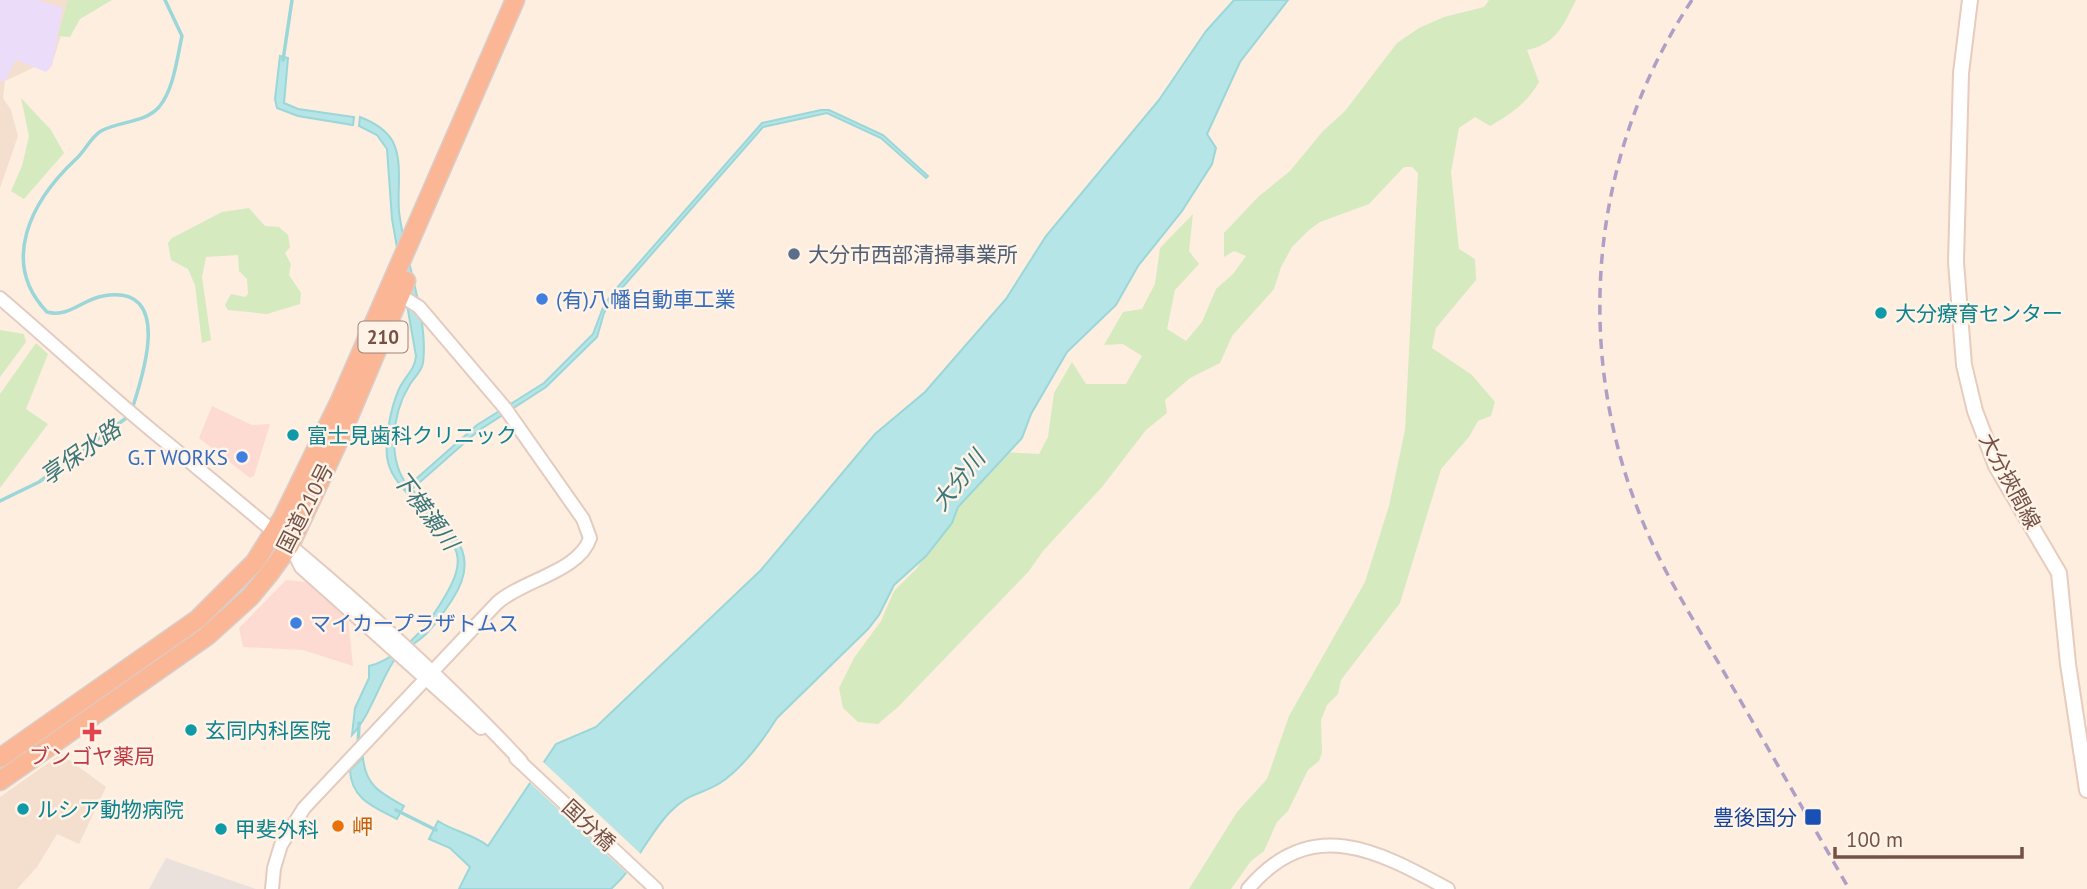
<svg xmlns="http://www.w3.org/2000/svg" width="2087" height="889" viewBox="0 0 2087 889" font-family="'PT Sans','Noto Sans JP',sans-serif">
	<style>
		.residential { fill: #f4dfce }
		.commercial { fill: #fddbd3 }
		.industrial { fill: #ebe1dc }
		.education { fill: #ebddf9 }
		.green { fill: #d6eabf }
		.water { fill: #b5e5e6; stroke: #9bd6d8; stroke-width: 2 }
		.pier { fill: #fdeee0 }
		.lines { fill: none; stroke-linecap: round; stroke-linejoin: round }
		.stream { stroke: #9bd6d8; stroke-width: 3.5 }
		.tertiary-casing { stroke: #e3cbbf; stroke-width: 16 }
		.secondary-casing { stroke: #e8cbbc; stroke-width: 18 }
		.trunk-casing { stroke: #d8cecb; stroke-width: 21 }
		.tertiary { stroke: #fff; stroke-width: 12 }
		.secondary { stroke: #fff; stroke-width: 14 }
		.trunk { stroke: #fbb696; stroke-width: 18 }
		.rail { stroke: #af9fc5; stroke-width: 3.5; stroke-dasharray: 10 7; stroke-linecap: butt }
		.service-dot { fill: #5c6f8a; stroke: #fff3e7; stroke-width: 2.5 }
		.shop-dot { fill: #3f7fe0; stroke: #fff3e7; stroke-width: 2.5 }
		.culture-dot { fill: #0f9aa8; stroke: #fff3e7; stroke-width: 2.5 }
		.health-dot { fill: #e0444e; stroke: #fff3e7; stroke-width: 2.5 }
		.transit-dot { fill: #1a4fb4; stroke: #fff3e7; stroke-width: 2.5 }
		.food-dot { fill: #e8710a; stroke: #fff3e7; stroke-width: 2.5 }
		.labels { text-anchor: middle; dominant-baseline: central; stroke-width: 5; stroke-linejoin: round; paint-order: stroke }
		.shield { fill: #fff3e7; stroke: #9e8277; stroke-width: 2 }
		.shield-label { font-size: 19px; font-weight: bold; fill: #745147 }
		.service-label { font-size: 21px; fill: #4e5e75; stroke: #fff3e7; text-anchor: start }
		.shop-label { font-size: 21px; fill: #366cbe; stroke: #fff3e7; text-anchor: start }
		.culture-label { font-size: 21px; fill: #0d838f; stroke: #fff3e7; text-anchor: start }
		.street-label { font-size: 21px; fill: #745147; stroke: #fff3e7 }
		.health-label { font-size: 21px; fill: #be3a42; stroke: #fff3e7 }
		.transit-label { font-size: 21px; fill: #164399; stroke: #fff3e7; text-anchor: end }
		.food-label { font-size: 21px; fill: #c56008; stroke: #fff3e7; text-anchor: start }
		.water-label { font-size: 23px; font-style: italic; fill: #3b777a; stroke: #fff3e7 }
	</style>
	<rect width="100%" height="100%" fill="#fdeee0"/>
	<!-- residential -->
	<path class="residential" d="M0,0H72L54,58L5,81L3,98L11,110L18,136L0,188Z
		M61,754L106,787L79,844L57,834L37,867L17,889H0V797Z"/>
	<!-- commercial -->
	<path class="commercial" d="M212,406L252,425L270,424L254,476L250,478L199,438Z
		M286,580L307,582L348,618L353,666L303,650L243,647L239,628Z"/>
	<!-- industrial -->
	<path class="industrial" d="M166,858L256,889H149Z"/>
	<!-- education -->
	<path class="education" d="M0,0H38L63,8L52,66L46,72L16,60L5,81H0Z"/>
	<!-- green -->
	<path class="green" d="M68,0H112L80,19L70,37L58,36Z
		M1489,0H1576C1563,26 1556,44 1527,50L1539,82C1527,103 1511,114 1490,126L1475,117L1459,128L1451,172L1459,249L1475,259L1476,280L1436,328L1432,348L1472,375L1495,402L1491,416L1478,421L1469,437L1441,469L1400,603L1341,680L1338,694L1327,705L1321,720L1322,753L1319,761L1308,770L1288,811L1277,822L1264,851L1251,861L1231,889H1189L1237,812L1267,779L1289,716L1365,582L1389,506L1405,430L1418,173L1412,167H1404L1369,204L1320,222L1309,230L1292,247L1281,267L1274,289L1232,336L1220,363L1190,378L1165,400L1167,413L1146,430L1102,487L1043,551L1029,571L899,706L878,724L858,722L843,708L839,688L854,658L881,621L894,591L917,568L957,505L1002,452L1039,454L1048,437L1054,393L1072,362L1086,384H1126L1142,356L1123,344L1104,345L1123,312L1142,309L1155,284L1160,248L1193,214L1189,251L1199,264L1175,290L1167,329L1186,341L1202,322L1216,289L1233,274L1246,256L1234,251L1224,257V233L1258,197L1290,171L1323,131L1345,111L1397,43L1419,28L1444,17L1484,7Z
		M21,98L51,130L64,153L24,199L11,191L22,166L29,136Z
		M249,208L265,226L279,227L288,235L290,247L285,253L291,264L289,275L301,293L300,304L267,314L228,310L225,305L231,294L245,297L248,294L247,279L239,271L238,255L206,257L202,277L211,340L202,343L195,285L188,269L171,260L168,243L172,238L222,212Z
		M0,330L24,334L26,342L0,377Z
		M36,343L48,354L26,409L48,424L0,488V394Z"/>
	<!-- water -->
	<path class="water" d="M1234,0H1288L1240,62L1207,134L1216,148L1212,164L1182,211L1138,266L1116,305L1067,352L1031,414L1022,438L958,507L952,523L926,556L894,585L879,615L868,629L777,718C763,740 743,768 720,783C701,795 689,792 670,812C647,836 636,867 611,889H459L470,867L450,848L429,839L438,821C455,832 473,834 488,846L556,744L596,727L761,570L875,434L925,392L1006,299L1046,236L1159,100L1206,31Z
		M280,56L288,58L284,103L298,109L354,117L353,125L298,116L277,108L275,99Z
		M821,110H829L883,135L928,176L926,178L881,138L827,113L763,127L614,297L604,313L597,337L546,387L478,431L412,489C442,527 487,547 452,600C444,612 436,624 426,634C417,643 400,651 393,662C378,686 371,714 352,735L355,708L369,678V666C391,661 418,637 431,618C479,549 457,548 408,494C398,483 389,472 387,457C385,437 391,407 399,389C405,376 415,370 416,356L392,219L387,149L377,135L359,126L360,117C373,122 386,129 393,142C403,162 397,190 399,211C404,257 429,318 423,363C421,373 413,378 409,386C392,414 387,460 408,486L477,425L544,383L593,334L604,305L616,289L762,123Z
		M363,757C365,785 380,793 404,806L397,819C374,807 351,799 350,770Z"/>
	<!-- pier -->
	<path class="pier" d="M541,760L644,857L630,876L527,780Z"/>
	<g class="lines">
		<!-- stream -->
		<path class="stream" d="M283,60L292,0
			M132,409C143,376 174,283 103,296C83,299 69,318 47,312C0,263 30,202 76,159C85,151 90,138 101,131C119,121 145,123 159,107C174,89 177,58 182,36L165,0
			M0,501L39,482L129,416
			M358,747L359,723
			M396,810L436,830"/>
		<!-- tertiary casing -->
		<g class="tertiary-casing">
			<path id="tertiary" d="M0,298C54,344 106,393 161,438C287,542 409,641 521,761
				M292,549L301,567L481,728
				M516,758L656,889
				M272,889L274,868L281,845L304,808L497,603C523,580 580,571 590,538L583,519L505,408L419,307L400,295
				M1248,889C1311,814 1378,851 1448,889"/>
		</g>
		<!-- secondary casing -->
		<g class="secondary-casing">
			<path id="secondary" d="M1970,0L1961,73L1956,262L1964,365L1975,411L1996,466L2059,573L2068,664L2087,790"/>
		</g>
		<!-- trunk casing -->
		<g class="trunk-casing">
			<path id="trunk" d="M0,758L198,619L255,562L283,517L340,401L515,0
				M0,781L207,636L250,597L269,574L290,545L339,440L406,281"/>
		</g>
		<!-- tertiary -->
		<use href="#tertiary" class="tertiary"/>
		<!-- secondary -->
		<use href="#secondary" class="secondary"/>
		<!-- trunk -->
		<use href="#trunk" class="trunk"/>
		<!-- rail -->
		<path class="rail" d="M1692,0C1591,152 1572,345 1640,515C1662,571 1695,622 1725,674C1766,745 1808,817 1849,889"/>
	</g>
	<!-- markers -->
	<circle class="service-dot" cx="794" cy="254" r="7"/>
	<g class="shop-dot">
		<circle cx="542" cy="299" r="7"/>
		<circle cx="242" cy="457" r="7"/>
		<circle cx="296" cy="623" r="7"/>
	</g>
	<g class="culture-dot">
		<circle cx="1881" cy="313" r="7"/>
		<circle cx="293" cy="435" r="7"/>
		<circle cx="191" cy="730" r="7"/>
		<circle cx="23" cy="809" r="7"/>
		<circle cx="221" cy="829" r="7"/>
	</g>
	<path class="health-dot" d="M88.5 721.5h7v7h7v7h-7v7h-7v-7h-7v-7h7z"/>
	<rect class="transit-dot" x="1804" y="808" width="18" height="18" rx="3.5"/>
	<circle class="food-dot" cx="338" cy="826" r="7"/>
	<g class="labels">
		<!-- shield labels -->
		<rect class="shield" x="358.5" y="321.5" width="49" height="31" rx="5"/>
		<g class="shield-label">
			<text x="383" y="337">210</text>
		</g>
		<!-- service labels -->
		<g class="service-label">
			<text x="808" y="254">大分市西部清掃事業所</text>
		</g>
		<!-- shop labels -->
		<g class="shop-label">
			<text x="556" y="299">(有)八幡自動車工業</text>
			<text x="228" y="457" text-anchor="end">G.T WORKS</text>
			<text x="310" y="623">マイカープラザトムス</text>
		</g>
		<!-- culture labels -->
		<g class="culture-label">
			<text x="1895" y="313">大分療育センター</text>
			<text x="307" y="435">富士見歯科クリニック</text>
			<text x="205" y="730">玄同内科医院</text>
			<text x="37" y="809">ルシア動物病院</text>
			<text x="235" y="829">甲斐外科</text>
		</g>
		<!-- street labels -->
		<g class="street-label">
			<text transform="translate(2010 481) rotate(62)">大分挾間線</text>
			<text transform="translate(305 508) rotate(-63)">国道210号</text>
			<text transform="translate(589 825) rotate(43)">国分橋</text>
		</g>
		<!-- health labels -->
		<g class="health-label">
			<text x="92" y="756">ブンゴヤ薬局</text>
		</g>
		<!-- transit labels -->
		<g class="transit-label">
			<text x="1797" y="817">豊後国分</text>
		</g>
		<!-- food labels -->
		<g class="food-label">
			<text x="352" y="826">岬</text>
		</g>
		<!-- water labels -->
		<g class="water-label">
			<text transform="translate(80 452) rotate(-35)">享保水路</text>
			<text transform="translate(958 480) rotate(-51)">大分川</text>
			<text transform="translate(426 510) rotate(53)">下横瀬川</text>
		</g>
	</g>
	<!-- scale -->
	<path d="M1835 847v10h187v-10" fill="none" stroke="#745147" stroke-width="3.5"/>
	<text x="1846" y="847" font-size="21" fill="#745147" stroke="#fff3e7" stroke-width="5" paint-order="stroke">100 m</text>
</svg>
